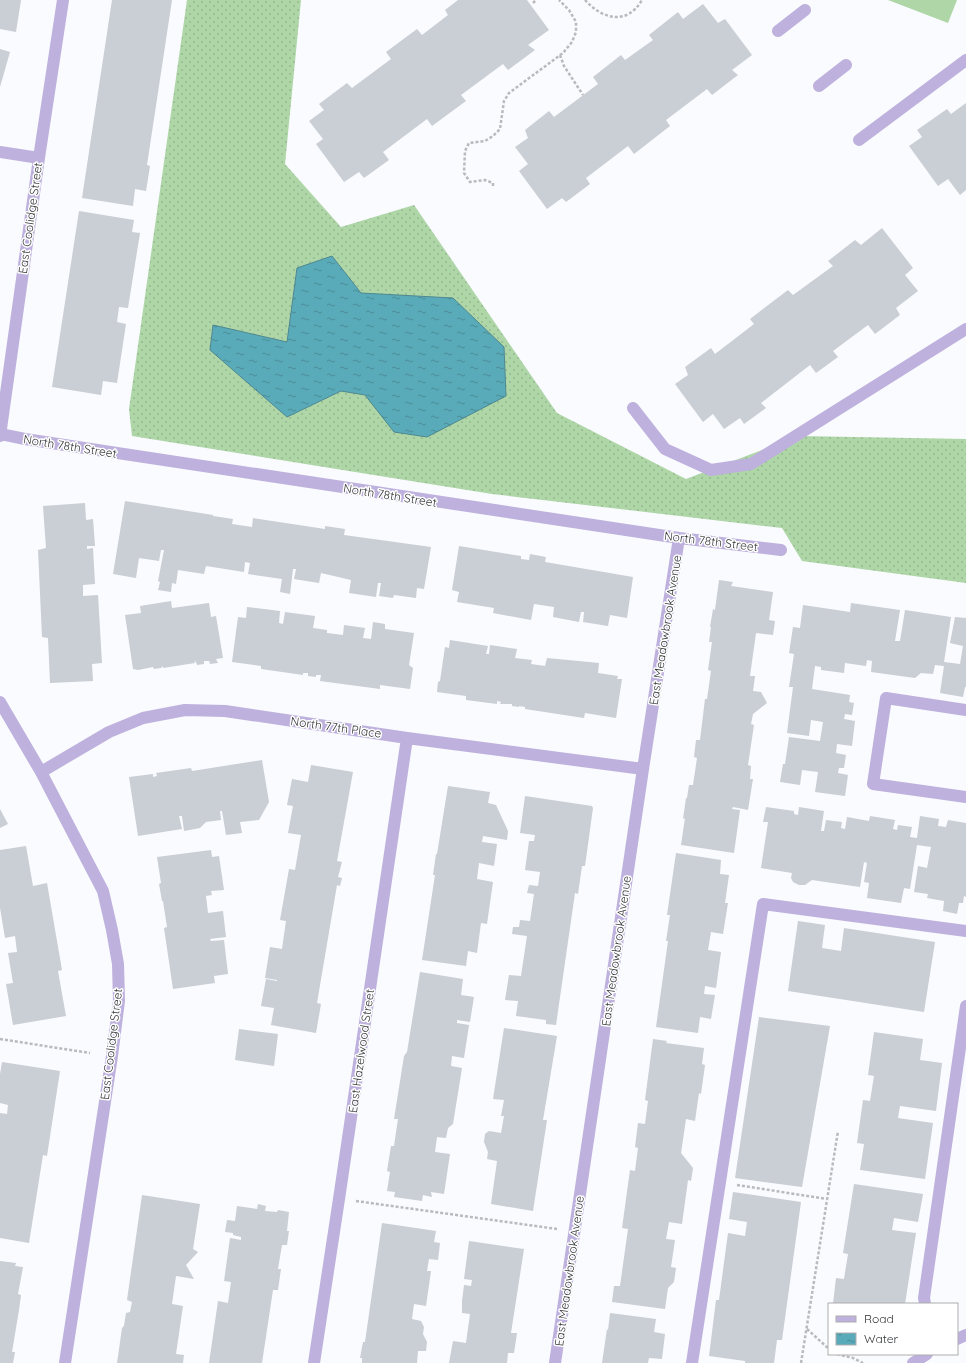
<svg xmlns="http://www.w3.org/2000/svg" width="966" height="1363" viewBox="0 0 966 1363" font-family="Quicksand,sans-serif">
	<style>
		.grass { fill: url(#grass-dots) }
		.green { fill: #aed6a7 }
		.water { fill: url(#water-ripples); stroke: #4e8791 }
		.building { fill: #caced5 }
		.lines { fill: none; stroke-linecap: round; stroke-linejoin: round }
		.path { stroke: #b8babd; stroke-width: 2.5; stroke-dasharray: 3 2; stroke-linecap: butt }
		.minor { stroke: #beb1dd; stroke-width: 12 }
		.labels { text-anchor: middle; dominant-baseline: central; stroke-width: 3; stroke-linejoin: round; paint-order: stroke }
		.street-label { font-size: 12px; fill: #313335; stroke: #fff }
	</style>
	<defs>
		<pattern id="grass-dots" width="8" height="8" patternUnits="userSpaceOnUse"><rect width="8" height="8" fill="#aed6a7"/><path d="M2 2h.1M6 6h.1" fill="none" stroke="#96b890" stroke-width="1.8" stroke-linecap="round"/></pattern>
		<pattern id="water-ripples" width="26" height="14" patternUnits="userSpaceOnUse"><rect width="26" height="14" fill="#5aabb9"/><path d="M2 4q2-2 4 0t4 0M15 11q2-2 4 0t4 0" fill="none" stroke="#4b8c97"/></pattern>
	</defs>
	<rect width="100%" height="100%" fill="#f9fbfe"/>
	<!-- grass -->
	<path class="grass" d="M187,0H301L285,164L341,227L414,205L557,413L686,479L799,436L966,439V583L802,561L782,528L492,494L132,436L129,409Z"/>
	<!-- green -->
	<path class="green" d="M888,0H957L948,23Z"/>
	<!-- water -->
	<path class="water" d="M332,256L361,293L453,298L504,347L506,396L427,437L394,432L365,395L341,391L287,417L210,350L213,325L287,342L297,268Z"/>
	<!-- building -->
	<path class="building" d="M0,0H21L16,32L0,29Z
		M112,0H172L147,165L150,166L146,191L135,189L133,206L82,198Z
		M458,0H527L549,30L528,45L535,50L508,70L503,64L461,95L466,101L432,126L427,119L383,152L389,160L364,178L359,172L344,182L316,144L323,139L309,121L324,110L319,104L347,83L352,88L391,59L386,52L417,29L422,35L448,15L445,10Z
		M703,4L718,23L725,19L752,55L732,70L738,75L712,95L707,89L666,120L670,126L634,154L628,146L586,178L590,184L566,202L562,198L547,209L519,171L528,164L515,147L528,138L525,130L549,111L554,117L598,84L593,77L621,55L625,60L653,40L649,35L678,12L683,19Z
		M0,49L10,52L0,87Z
		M966,103V190L960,195L948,179L938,186L909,146L922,137L917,130L947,109L951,114Z
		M79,211L134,220L132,232L140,233L128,308L119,307L117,322L126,324L117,383L103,381L101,395L52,387Z
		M882,228L913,268L905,275L918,291L896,308L900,315L875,334L868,325L833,351L838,357L816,373L810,365L761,403L766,408L744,424L740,418L724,429L713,414L703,422L675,384L688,375L685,367L711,348L715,354L754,324L750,319L788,290L793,295L833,266L828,261L855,240L861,245Z
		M125,501L213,515V516L233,519L232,524L252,527L253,518L325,529V526L345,529L344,535L431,547L424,589L417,588L416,598L394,595L393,598L379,596L381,583H378L376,597L349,593L351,580L321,573L319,583L294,579L296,569H293L290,594L280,592L282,579L248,574L250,563L245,562L244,572L206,566L204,574L178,570L176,584L172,583L171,592L158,590L160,582L158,581L164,550H161L159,561L139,558L136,578L113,574Z
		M85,503L86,520L93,519L95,546H87V549L93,548L95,584L83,585V596L98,595L102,663L92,664L93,681L50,683L48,638L42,637L38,550L46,548L43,506Z
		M459,546L521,556V559L529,560L530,554L546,557L545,562L633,577L627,618L610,615L608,626L583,622L584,612H581L579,622L553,617L554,607L534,604L531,620L493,613L494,608L457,602L459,592L452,590Z
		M719,580L733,582L731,586L773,592L769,620L775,621L773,635L756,633L750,676H755L753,691L761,692L767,703L753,714L751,724L754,725L748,765L751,766L750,779H753L748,810L733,807L732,809L740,810L734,853L681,845L685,818L683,819L686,798H687L689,785H693L697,758L694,757L696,740H700L705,699H707L711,671L708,670L712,642H709L711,627H710L713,609L715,610Z
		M171,601L172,608L209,603L211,617L216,616L223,658L216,659L218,663L210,664L209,661H204V664L197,665L196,662L194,661L195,663L163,668V666L161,668L154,669L153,667L138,670L133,669L125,615L141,613L140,606Z
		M851,603L900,610L895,641H900L905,610L951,617L944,662L960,664L963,646L950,643L955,617L966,618V687H965L963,697L940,693L944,666L935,665L933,674L921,673L915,678L871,672L872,661L867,660L866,666L845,663L844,673L821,670V667L815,666L812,689L850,695L849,702L854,703L852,715L845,714L844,719L855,721L852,746L837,744L836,753L846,755L844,768H839L838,773L848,775L845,796L815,792L818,772L802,770L800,785L780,782L783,764H785L789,737L820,741L823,722L811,720L809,736L787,733L793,687H789L794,654L789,653L793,627L800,628L803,605L850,612Z
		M247,607L280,611L279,623L283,624L285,612L315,616L313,628L327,630V633L343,635L344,625L365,628L363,638L371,639L373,622L385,624V629L414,633L409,665L413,668L410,689L380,685V689L320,681L321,675H316V677L308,676V673H303V675L261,669V666L232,662L238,617L246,618Z
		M450,640L488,646L486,654H489L490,645L517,649L515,658L532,660L531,664L545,666L547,658L599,663L598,673L618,676L617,679H622L616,718L585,713L584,718L525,709V707L519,706V707L512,706V704H500L501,702L497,701V704L466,700V696L437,692L438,682L440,681L445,647L449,648Z
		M262,760L269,802L259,820L240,822L242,833L226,835L222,811H220L221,820L206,822L200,828L184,831L182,816H179L182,829L138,836L129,777L153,774V777L157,776L156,773L191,768L192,771Z
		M311,765L353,772L337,861L342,862L338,877L342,878L340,886L337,885L317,1003L321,1004L316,1033L271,1025L274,1008L261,1006L266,979L277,981V980L265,978L270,947L282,949L286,921L280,920L289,869L295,870L301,835L288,833L293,806L287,805L292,779L308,782Z
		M448,786L490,792L488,803L496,805L508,831L507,840L483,836L482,842L497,844L494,866L479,863L477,879L493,882L487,924L481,923L477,953L468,951L466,966L422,960L435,875H433L436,854H437Z
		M525,796L592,806L593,808L585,866H582L578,894L575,893L556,1025L546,1024V1020L516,1016L518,1001L505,1000L509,975L521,976L527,936L512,934L513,927H519L520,920L530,921L534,894L527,893L529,885L538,886L540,872L525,870L529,841H534L535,835L520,833Z
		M766,807L794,811V814L798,815L799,807L824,811L821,831H824L826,820L842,822L841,828L845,829L847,817L869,821L870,816L895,820L893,829L897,830L898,825L912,827L910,837L917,838L920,816L939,819L938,826L946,827L948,820L966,823V897L964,896L963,903H959L957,914L943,911L944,901L927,898L928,894L914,892L918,866L927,868L931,847L917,845L910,889L904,888L901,903L867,898L869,883L864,882L867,863L864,862L860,887L812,880L805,885H799L793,882L791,878L792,873L761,868L768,822H763Z
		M0,809L8,824L0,828Z
		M26,846L33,886L47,883L62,970L58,971L66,1016L13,1025L6,984L13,983L8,953L17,952L15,936L5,938L0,908V850Z
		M211,850L212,857L219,856L224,890L211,891L212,895L206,896L208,913L223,911L226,937L210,939L211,941L224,940L228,974L214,976L215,983L173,989L164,928L167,927L163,901H162L159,884L161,883L157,857Z
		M676,853L721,860L720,874L729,875L725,903H728L723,934L711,932L708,950L721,952L716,988L705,986L704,994L715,995L711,1019L700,1017L698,1033L656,1027L668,941H666L670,915H667Z
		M798,921L825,925L822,948L841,951L844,928L935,942L924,1012L788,991Z
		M420,972L463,979L461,995L474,997L470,1022L457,1020V1023L469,1025L464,1058L452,1056L451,1066L462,1068L453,1124L448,1128L446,1138L437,1137L435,1152L450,1154L444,1194L431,1192L432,1197L423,1195L422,1201L394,1197L395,1192L387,1191L390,1172L387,1171L391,1146H394L398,1119H394L404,1056L407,1052Z
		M759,1017L830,1026L802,1187L735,1178Z
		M504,1028L557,1036L543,1120H547L533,1211L491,1204L497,1161L487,1159L488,1152L484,1142L485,1134L489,1131L501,1133L504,1116H501L504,1100L493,1099Z
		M239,1029L278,1034L274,1066L235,1060Z
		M874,1032L923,1039L920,1060L942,1063L936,1111L900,1106L898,1118L933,1123L925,1179L860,1170L864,1144L857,1143L863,1100L870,1101L874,1076L868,1075Z
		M653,1039L667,1041L666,1043L704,1048L702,1064L705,1065L701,1094L699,1093L695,1121L686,1119L681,1153L693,1168L691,1181L688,1180L682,1224L669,1222L666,1239L675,1240L671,1267L676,1268L674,1282L668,1288L665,1309L612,1302L614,1286H620L628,1229L622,1228L630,1170L635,1171L638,1148L635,1147L638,1123L645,1124L648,1101L645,1100Z
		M2,1062L60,1071L47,1156L43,1155L29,1243L0,1238V1113L7,1114L8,1105L0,1103V1074Z
		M854,1184L923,1194L918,1222L894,1218L892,1230L916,1233L905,1304H833L836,1278L844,1279L848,1254L843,1253Z
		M733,1192L801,1202L782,1340H777L774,1363H745V1361L709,1356L716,1300H719L728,1233L745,1236L747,1222L729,1219Z
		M142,1195L200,1204L193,1249L198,1252L186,1265L194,1279L176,1276L172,1304L183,1306L176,1354L184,1355L183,1363H117L122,1328L124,1326L126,1313L130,1312L132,1302L127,1300Z
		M258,1204L266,1206L265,1211L277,1212L278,1210L289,1212L287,1231H289L287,1245H282L278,1269H281L278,1290H273L262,1363H209L218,1301L228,1303L231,1282L224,1281L230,1238L241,1240V1237L233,1235V1233L225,1232L227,1220L235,1221L237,1206L257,1209Z
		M382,1223L436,1231L434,1242L440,1243L438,1260L429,1259L427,1271H431L426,1306L414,1304L412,1319L421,1321L424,1327L423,1334L427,1342L426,1351H418L417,1363H362V1358H360L363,1342H365Z
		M469,1241L524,1249L511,1333H517L514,1353H508L507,1363H449L453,1341L466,1343L470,1314L462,1313V1301L464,1285L471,1286L472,1280L464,1279Z
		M0,1261L16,1263L15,1266L23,1267L18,1294L21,1295L19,1310L12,1352H15L13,1363H0Z
		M610,1313L656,1319L654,1332L665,1334L662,1359L649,1358L648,1363H602L607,1329L608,1330Z"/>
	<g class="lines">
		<!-- path -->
		<path class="path" d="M585,0C602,19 627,26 642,0
			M533,3L536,0
			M560,55L564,66L583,95
			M493,186V183L485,180L470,182L464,173L465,151L469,143L485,141L493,136L500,129L504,101L509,93L563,53L572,42L576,32V22L569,10L559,0
			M0,1039L90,1053
			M737,1185L827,1199
			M356,1201L557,1229
			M807,1329L829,1349
			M837,1354L853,1358L863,1363
			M801,1363L838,1131"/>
		<!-- minor -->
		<path class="minor" d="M778,31L805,10
			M819,86L846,65
			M859,140L966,60
			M0,152L39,158
			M633,408L665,449L711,470L751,464L966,329
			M0,434L25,439L679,538L781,550
			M0,436L39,158L63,0
			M0,702L41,772L103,891L112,930L118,964L119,1001L112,1056L65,1363
			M966,710L886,698L873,784L966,797
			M41,772L109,732L143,718L185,710L225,711L407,738L643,769
			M925,1304L924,1298L966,1006
			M957,1339L966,1335
			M314,1363L339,1199L407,738
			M555,1363L643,769L679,538
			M692,1363L763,904L966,931
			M913,1363L927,1354"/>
	</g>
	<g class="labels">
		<!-- street labels -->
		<g class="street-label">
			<text transform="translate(30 218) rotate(-82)">East Coolidge Street</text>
			<text transform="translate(70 446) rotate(9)">North 78th Street</text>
			<text transform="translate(390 495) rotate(9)">North 78th Street</text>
			<text transform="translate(711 541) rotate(7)">North 78th Street</text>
			<text transform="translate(665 630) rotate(-81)">East Meadowbrook Avenue</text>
			<text transform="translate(336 727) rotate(8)">North 77th Place</text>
			<text transform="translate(616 951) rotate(-82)">East Meadowbrook Avenue</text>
			<text transform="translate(111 1044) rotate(-83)">East Coolidge Street</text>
			<text transform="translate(361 1051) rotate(-82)">East Hazelwood Street</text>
			<text transform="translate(569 1271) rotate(-82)">East Meadowbrook Avenue</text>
		</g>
	</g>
	<!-- legend -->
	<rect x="828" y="1303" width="130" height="52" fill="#ffffff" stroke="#adadae"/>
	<rect x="836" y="1316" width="20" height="6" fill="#beb1dd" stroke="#adadae"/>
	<text x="864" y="1323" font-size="12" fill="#313335">Road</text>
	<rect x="836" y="1333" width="20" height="12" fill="url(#water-ripples)" stroke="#adadae"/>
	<text x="864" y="1343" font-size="12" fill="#313335">Water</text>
</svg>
